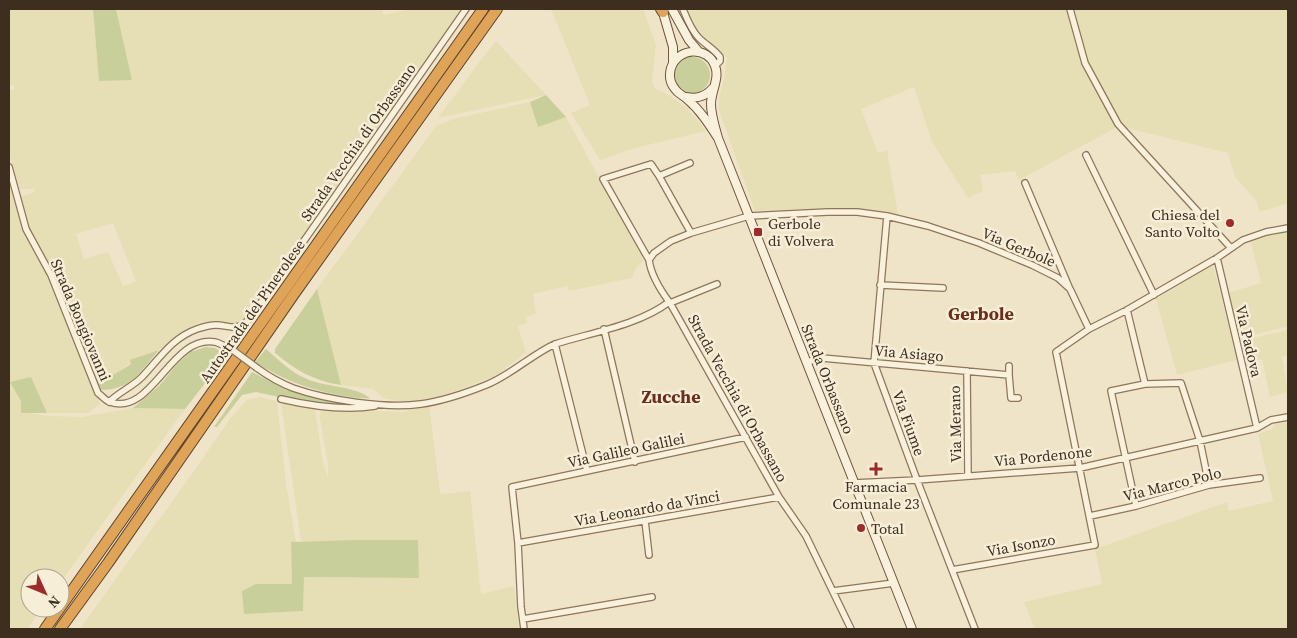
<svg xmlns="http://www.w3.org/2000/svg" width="1297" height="638" viewBox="0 0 1297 638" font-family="'Source Serif 4',serif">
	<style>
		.farmland { fill: #e6deb5; fill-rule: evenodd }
		.green { fill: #c9cf9b }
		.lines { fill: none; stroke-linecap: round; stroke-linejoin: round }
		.minor-casing { stroke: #8d765c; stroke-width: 8 }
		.secondary-casing { stroke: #6f573f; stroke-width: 10 }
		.motorway-casing { stroke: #5b4430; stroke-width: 12 }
		.minor { stroke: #faf1dc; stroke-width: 5.5 }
		.secondary { stroke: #faf1dc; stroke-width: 8 }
		.motorway { stroke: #e0a458; stroke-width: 10 }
		.minor-bridge-casing { stroke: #8d765c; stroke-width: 8; stroke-linecap: butt }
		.minor-bridge { stroke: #faf1dc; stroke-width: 5.5 }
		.poi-dot { fill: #9e2a2b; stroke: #f7eed8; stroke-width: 2 }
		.labels { text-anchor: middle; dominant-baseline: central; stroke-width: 5; stroke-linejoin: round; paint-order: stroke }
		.street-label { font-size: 15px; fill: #3d2e20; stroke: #f7eed8 }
		.poi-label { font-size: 15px; fill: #3d2e20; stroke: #f7eed8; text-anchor: start }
		.quarter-label { font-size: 18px; font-weight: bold; fill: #6b2e1e; stroke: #f7eed8 }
	</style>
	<rect width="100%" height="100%" fill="#f0e4c8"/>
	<!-- farmland -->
	<path class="farmland" d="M9,9H93L99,81L132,79L116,9H297V10L382,9L384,15L410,9H462L263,296L242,323L235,325L200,322L177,335L159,350L131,360V363L117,373L105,379H95L81,343L50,271L28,230L19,197L33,193L35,189H20L9,154V90H14V85H9ZM113,223L136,281L123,286L108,252L84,259L76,234Z
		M551,9H643L656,45L652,82L655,89L667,94L687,108L706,131L635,148L600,160L571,113L590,105Z
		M686,9H1067L1073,36L1080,58L1089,78L1119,126L1019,180L1015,171L980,175L983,191L968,198L932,142L914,87L861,109L878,153L887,150L898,214L829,208L755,211L719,110V97L724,80L727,58L718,49L702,37L695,27Z
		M1073,9H1288V203L1260,212L1256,200L1235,177L1228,153L1123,127L1092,73L1077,31Z
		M496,41L546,95L438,118L484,56Z
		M530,102L538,126L566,117L640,253L643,261L636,268L632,278L569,291L567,286L533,294L536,313L526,317L527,323L518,326L526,353L495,376L439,397L418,401H399L383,398L373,389L341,385L317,289L437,125L457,118Z
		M9,177L23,231L46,274L100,403L89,413H47L31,377L21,401V412L49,416L82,417L133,408L185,409L60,583V578H30V608H42L27,629H9Z
		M1288,230V326L1242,338L1239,336L1228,293L1261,283L1250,239Z
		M1213,265L1237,360L1177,375L1156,299Z
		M1288,330V355L1282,357L1288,392L1270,397L1262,359L1246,363L1241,341Z
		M259,397L277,401L286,484L296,542H291L292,584H256L243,591L244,614L303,611L304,577L419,578L418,540L301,541L281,403L315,409L323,464L328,477V465L320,418L321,409L404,412L429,405L440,493L445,494L470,491L481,594L514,586L519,629H80L156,523L170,505L232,416L247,400Z
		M1288,422V629H1035L1024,602L1102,584L1095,549L1227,502L1229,511L1273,501L1258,434L1272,429L1276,423Z"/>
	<!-- green -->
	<path class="green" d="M93,9H116L132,80L99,81Z
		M674 75a18 18 0 1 1 36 0a18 18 0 1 1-36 0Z
		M546,95L566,117L538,127L530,102Z
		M317,289L341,385C314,381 295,370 275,353V349Z
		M206,347L215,348L227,355L185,409L133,408L160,385L177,364L190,352Z
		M266,349C279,360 290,372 307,379C325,387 355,386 370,398C362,399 351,397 343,396C309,389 285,381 255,362Z
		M159,350C140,372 131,390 100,390L95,379C110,378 119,372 131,364L130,360Z
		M252,372L286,390L352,404V406L307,403L256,392L242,395L217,427H214Z
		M31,377L47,413H21V401L10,382Z
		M353,540H418L419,578L304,577L303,611L244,614L242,591L256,584H292L291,542Z"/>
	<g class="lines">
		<!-- minor casing -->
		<g class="minor-casing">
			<path id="minor" d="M683,9C687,19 691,30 699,38C706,45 714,49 720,57V61L715,66
				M1070,9L1085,63L1118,124L1231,248
				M1086,155L1154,295
				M9,167L26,229L51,275L98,393C102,396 106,401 110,402C152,417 171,334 215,342C220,343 225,347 230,348
				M659,176L690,163
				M1025,183L1069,287
				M887,216L874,363L917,480L975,629
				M691,233L659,176L651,164L603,179L649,260C651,275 661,291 670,303L779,497L806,536L851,629
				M1217,258L1257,428
				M649,260L654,253L671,241L691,233L749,216L828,212H857L887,216L928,226L979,243L1032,265L1058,278L1070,289L1089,329
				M880,285L943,288
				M670,303L717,284
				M1127,310L1145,384L1111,391L1136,506
				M604,329L635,462
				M555,344L587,471
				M807,362L822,358L1009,375V366
				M257,368C268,376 280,383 293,388C327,400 386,409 421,404C443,401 466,393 486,385C511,375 531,355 555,344C590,333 639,325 669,302
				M967,371L968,476
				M1009,375L1011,398H1018
				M1145,384L1181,383L1200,441L1209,485
				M281,399C311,406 344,411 375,406
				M109,402C119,392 132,387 142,377C160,358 172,338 197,329C203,327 209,325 216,325C227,325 236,331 245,323C250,319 254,313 257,308L466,9
				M854,483L917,480L1080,468L1257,428L1271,420L1288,417
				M1090,516L1136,506L1209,485L1260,478
				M645,521L649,555
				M518,543L779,497
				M952,570L1095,545L1056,352L1089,329L1127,310L1217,258L1243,240L1266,232L1288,228
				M833,591L894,583
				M523,619L652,597
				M524,629L521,607L518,543L512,487L746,437"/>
		</g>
		<!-- secondary casing -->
		<g class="secondary-casing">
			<path id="secondary" d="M662,9L673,47V63
				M672,9L689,40L699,52
				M686,97C697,99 705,97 713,88
				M718,138C709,124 700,110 687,99C683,95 678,94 675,89C670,83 669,75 671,68C678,47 708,46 715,66C720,78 711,91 711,104C711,115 715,127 718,138L912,629"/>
		</g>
		<!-- motorway casing -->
		<g class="motorway-casing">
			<path id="motorway" d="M661,9L663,12
				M45,629L483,9
				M60,629L108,563L294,294L497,9"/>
		</g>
		<!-- minor -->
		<use href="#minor" class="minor"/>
		<!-- secondary -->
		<use href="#secondary" class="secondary"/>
		<!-- motorway -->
		<use href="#motorway" class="motorway"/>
		<!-- minor-bridge casing -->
		<g class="minor-bridge-casing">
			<path id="minor-bridge" d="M230,348L257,368"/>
		</g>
		<!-- minor-bridge -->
		<use href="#minor-bridge" class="minor-bridge"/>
	</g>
	<!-- markers -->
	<g class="poi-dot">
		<circle cx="1230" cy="223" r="5"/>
		<rect x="753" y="227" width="10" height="10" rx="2.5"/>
		<path d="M873.5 461.5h5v5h5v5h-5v5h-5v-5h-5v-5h5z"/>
		<circle cx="861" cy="528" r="5"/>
	</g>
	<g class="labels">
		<!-- street labels -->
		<g class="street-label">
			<text transform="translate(358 142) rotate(-55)">Strada Vecchia di Orbassano</text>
			<text transform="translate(1019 247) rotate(23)">Via Gerbole</text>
			<text transform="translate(252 311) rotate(-55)">Autostrada del Pinerolese</text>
			<text transform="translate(81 320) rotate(67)">Strada Bongiovanni</text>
			<text transform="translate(1249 341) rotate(77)">Via Padova</text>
			<text transform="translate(909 353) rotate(5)">Via Asiago</text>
			<text transform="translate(828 379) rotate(68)">Strada Orbassano</text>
			<text transform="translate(738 398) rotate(61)">Strada Vecchia di Orbassano</text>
			<text transform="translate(909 423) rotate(70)">Via Fiume</text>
			<text transform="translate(955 424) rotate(-91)">Via Merano</text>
			<text transform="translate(626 450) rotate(-12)">Via Galileo Galilei</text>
			<text transform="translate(1043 456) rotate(-6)">Via Pordenone</text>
			<text transform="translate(1172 484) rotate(-14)">Via Marco Polo</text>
			<text transform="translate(647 508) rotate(-10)">Via Leonardo da Vinci</text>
			<text transform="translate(1021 545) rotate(-10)">Via Isonzo</text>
		</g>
		<!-- poi labels -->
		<g class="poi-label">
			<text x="1220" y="214" text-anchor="end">Chiesa del<tspan x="1220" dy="17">Santo Volto</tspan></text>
			<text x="768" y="223">Gerbole<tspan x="768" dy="17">di Volvera</tspan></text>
			<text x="876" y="486" text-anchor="middle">Farmacia<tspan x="876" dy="17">Comunale 23</tspan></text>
			<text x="871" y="528">Total</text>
		</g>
		<!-- quarter labels -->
		<g class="quarter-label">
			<text x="981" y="313">Gerbole</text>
			<text x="671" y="396">Zucche</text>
		</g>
	</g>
	<!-- border -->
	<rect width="1297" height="638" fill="none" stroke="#3d2e20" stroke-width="20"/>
	<!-- north arrow -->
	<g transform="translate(45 593) rotate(134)"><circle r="24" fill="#f7eed8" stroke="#ada18e"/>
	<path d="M0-4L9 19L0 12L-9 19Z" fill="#9e2a2b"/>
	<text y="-8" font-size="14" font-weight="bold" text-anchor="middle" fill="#3d2e20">N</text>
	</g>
</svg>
